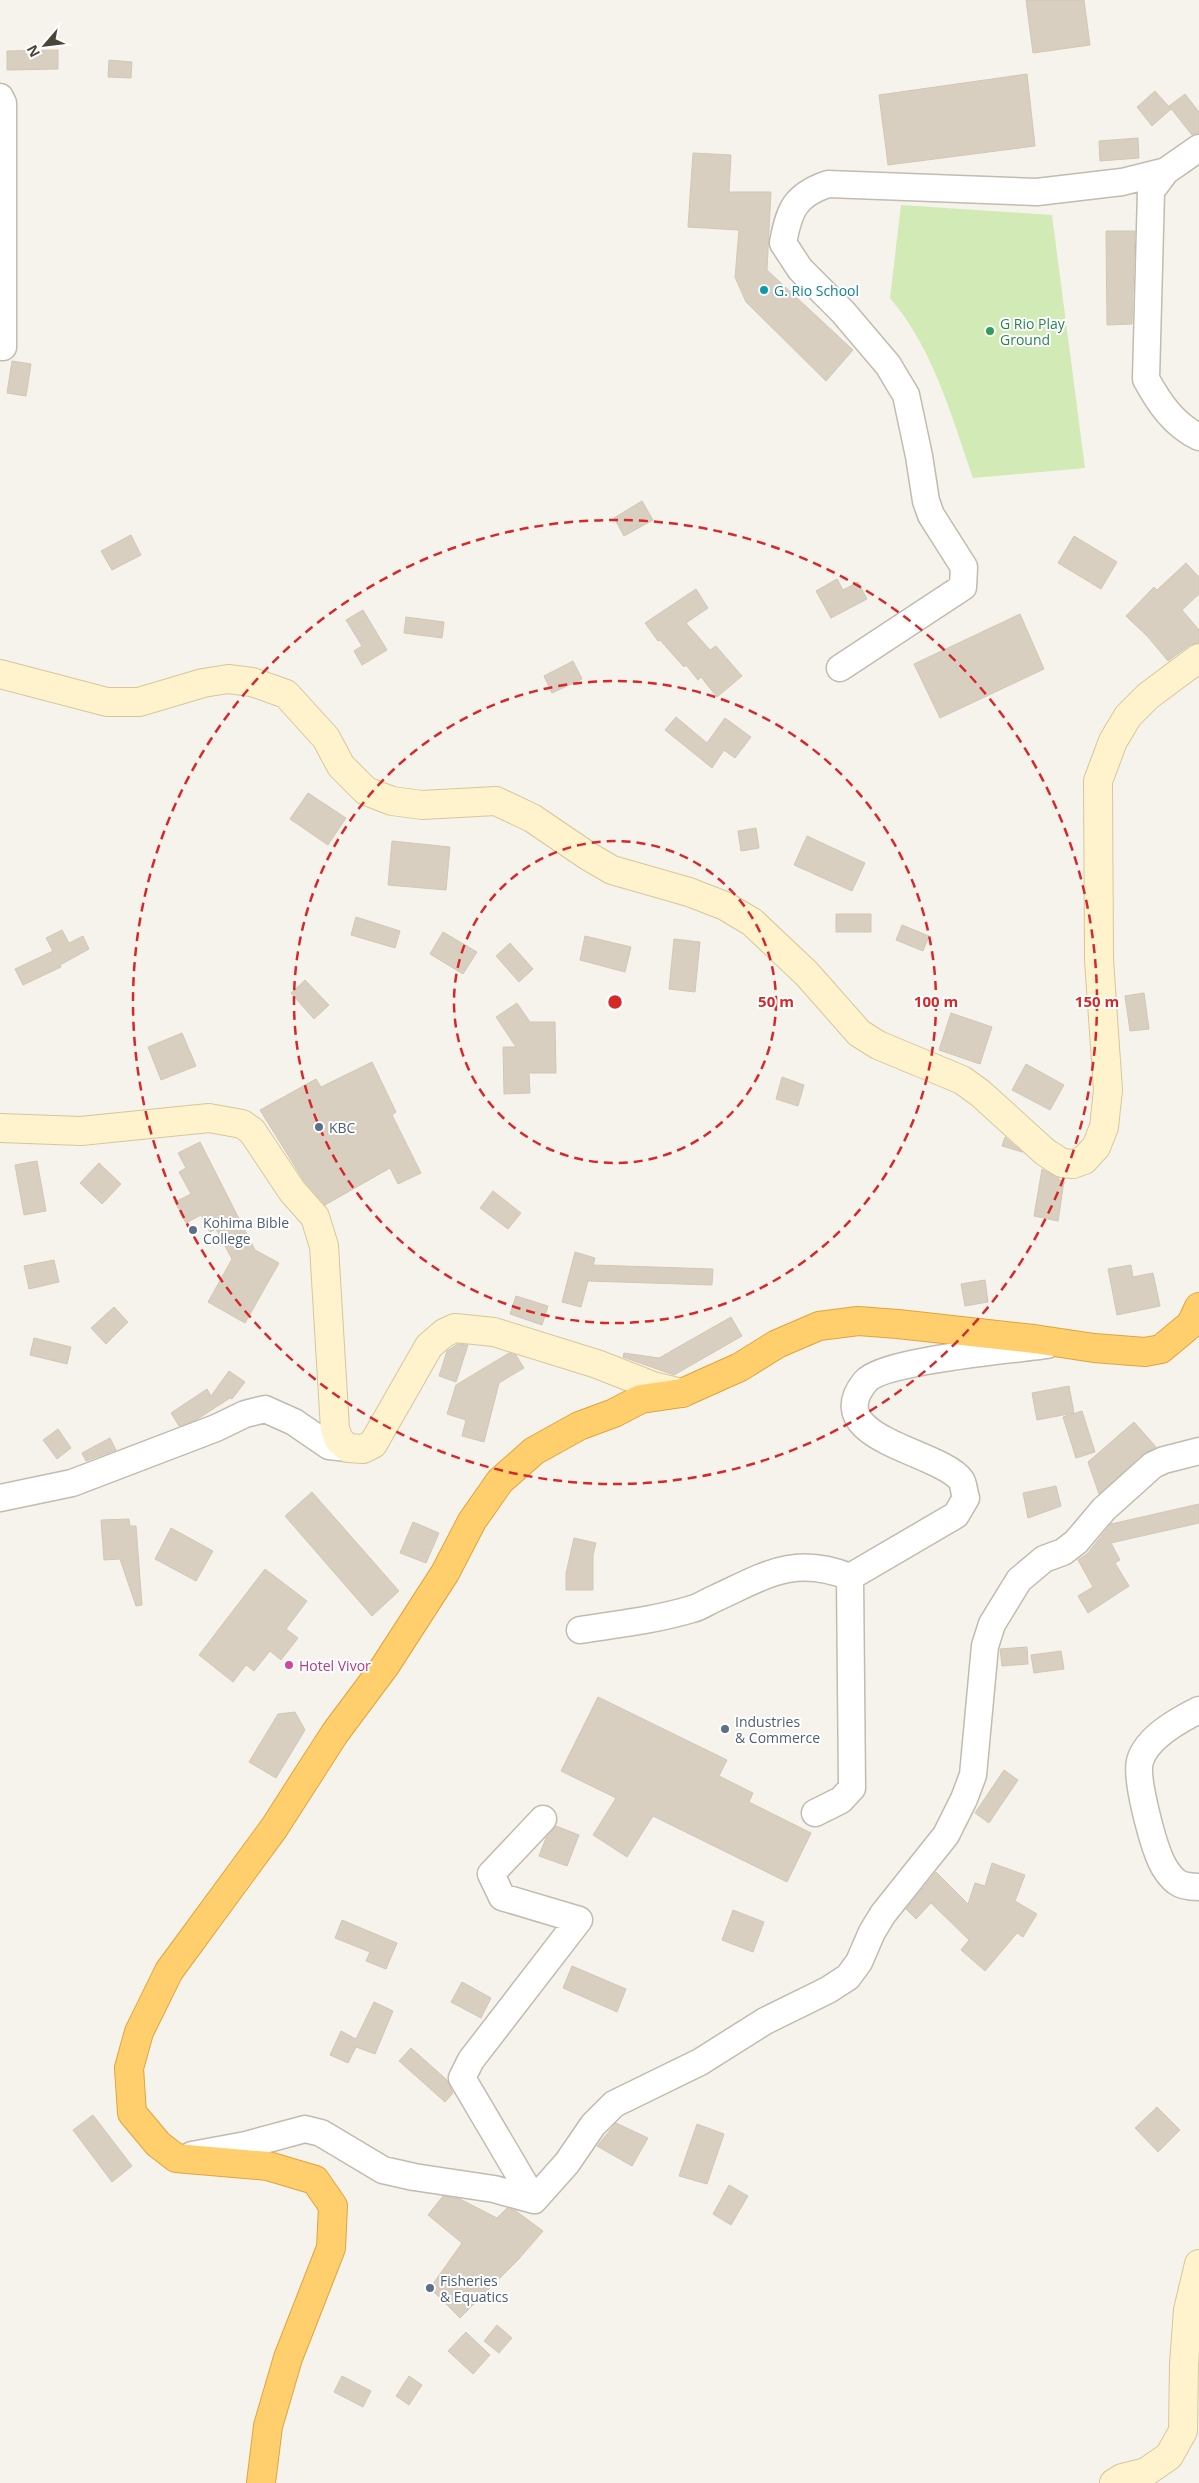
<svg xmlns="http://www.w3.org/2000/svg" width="1199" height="2483" viewBox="0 0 1199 2483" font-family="'Open Sans',sans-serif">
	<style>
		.green { fill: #d2eab5 }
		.building { fill: #d8cfc1; stroke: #d3c7b4 }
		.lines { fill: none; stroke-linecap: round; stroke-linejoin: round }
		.street-casing { stroke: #c2bbae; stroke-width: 29 }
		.secondary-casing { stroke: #d6c79b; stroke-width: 30 }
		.highway-casing { stroke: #e0a43c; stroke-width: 30 }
		.street { stroke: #fff; stroke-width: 26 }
		.secondary { stroke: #fff3cd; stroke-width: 28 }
		.highway { stroke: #ffcf6e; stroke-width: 28 }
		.ring { fill: none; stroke: #d62828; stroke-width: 2.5; stroke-dasharray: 9 6 }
		.culture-dot { fill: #0f9aa8; stroke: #fff; stroke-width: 2 }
		.leisure-dot { fill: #2e9e5b; stroke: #fff; stroke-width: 2 }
		.service-dot { fill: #5c6f8a; stroke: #fff; stroke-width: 2 }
		.hotel-dot { fill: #d1479c; stroke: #fff; stroke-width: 2 }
		.labels { text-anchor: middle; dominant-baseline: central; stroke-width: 4; stroke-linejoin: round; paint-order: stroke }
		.culture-label { font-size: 14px; fill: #0d838f; stroke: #fff; text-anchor: start }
		.leisure-label { font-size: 14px; fill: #27864d; stroke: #fff; text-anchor: start }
		.service-label { font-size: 14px; fill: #4e5e75; stroke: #fff; text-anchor: start }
		.hotel-label { font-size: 14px; fill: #b23c85; stroke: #fff; text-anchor: start }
		.centre { fill: #d62828; stroke: #fff; stroke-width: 2.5 }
		.ring-label { font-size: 15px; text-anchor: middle; font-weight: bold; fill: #d62828; stroke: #fff; stroke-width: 4; stroke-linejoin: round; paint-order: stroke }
	</style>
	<rect width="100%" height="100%" fill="#f6f3ec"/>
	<!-- green -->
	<path class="green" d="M901,205L1052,215L1085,468L973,478C951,415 934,350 890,298Z"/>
	<!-- building -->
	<path class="building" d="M1026,0H1084L1090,45L1033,53Z
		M58,50V69L7,70V51Z
		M109,60L132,62L131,78L108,77Z
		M1027,74L1035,146L888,165L879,95Z
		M1155,91L1171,109L1152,126L1137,107Z
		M1185,94L1199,112V133L1192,135L1169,106Z
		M1138,138L1139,158L1100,161L1099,141Z
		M693,153L731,155L729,192H771L767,270L853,350L826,381L746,302L735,277L739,230L688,227Z
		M1106,231H1135L1132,324L1107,325Z
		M12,361L31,364L26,396L7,393Z
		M642,501L653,520L624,536L614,518Z
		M131,535L141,555L112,570L101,551Z
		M1074,536L1117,562L1101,589L1058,563Z
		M1186,563L1199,577V594L1182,610L1199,630V643L1190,645L1168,661L1148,637L1126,616L1154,587L1157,590Z
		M837,579L843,590L858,582L867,599L831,618L816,591Z
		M696,589L708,608L686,623L710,650L716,646L742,676L717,697L701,677L698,680L686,665L684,667L660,640L658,641L645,623Z
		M363,610L387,650L362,665L354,651L362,646L346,620Z
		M1020,614L1044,669L940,718L914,664Z
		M406,617L444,622L442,638L404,633Z
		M573,661L582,679L552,693L544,676Z
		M676,717L707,743L725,718L751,737L735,758L724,750L712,768L665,730Z
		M308,793L346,818L328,845L290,819Z
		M756,828L759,848L741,851L738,831Z
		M807,836L865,863L852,891L794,865Z
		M392,841L450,847L446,890L388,885Z
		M836,914H871V932H836Z
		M356,917L400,931L395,948L351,935Z
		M902,925L929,936L923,951L896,940Z
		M62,930L69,943L83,936L89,949L60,965L61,967L23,985L15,969L53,951L46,938Z
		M443,932L477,952L463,974L430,954Z
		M585,936L631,947L625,972L580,960Z
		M674,939L700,942L695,992L669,989Z
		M510,943L533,969L519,982L496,956Z
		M305,980L329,1005L314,1019L291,993Z
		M1144,993L1149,1029L1130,1031L1125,996Z
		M517,1003L530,1022H555L556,1073H529L530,1093L504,1094L503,1047H516L496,1017Z
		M951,1013L992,1027L980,1064L939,1050Z
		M182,1033L196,1066L161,1080L148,1047Z
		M372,1062L396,1112L392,1115L421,1173L398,1184L390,1168L325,1205L304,1181L260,1110L316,1079L321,1087Z
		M1026,1064L1064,1085L1050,1110L1012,1090Z
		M782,1077L804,1085L798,1106L776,1099Z
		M1005,1137L1022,1152L1002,1146Z
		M200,1142L255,1250L279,1263L245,1323L208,1302L232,1259L216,1229L210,1232L201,1215L186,1223L175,1202L191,1194L179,1172L186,1168L178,1153Z
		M37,1161L46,1211L24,1215L15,1165Z
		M99,1163L121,1184L102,1204L80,1183Z
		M1042,1169L1059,1178V1180L1064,1181L1058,1221L1034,1216Z
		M493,1191L521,1213L508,1229L480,1208Z
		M575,1252L595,1258L593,1265L713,1269L712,1285L588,1281L581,1307L562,1302Z
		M54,1260L59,1282L29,1289L24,1266Z
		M1131,1265L1133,1277L1153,1273L1160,1306L1117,1315L1108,1269Z
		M985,1280L988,1302L965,1306L961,1284Z
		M516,1296L548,1306L542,1325L510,1314Z
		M114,1307L128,1322L106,1344L91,1328Z
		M731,1317L742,1336L674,1375L623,1357L624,1353L659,1358Z
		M34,1338L71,1347L67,1364L30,1355Z
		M458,1344L468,1345L456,1382L439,1376L447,1351Z
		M509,1353L516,1355L524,1368L499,1383L484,1442L462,1436L466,1420L447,1414L456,1385Z
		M229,1371L245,1382L232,1399L230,1398L196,1420L179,1426L171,1413L207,1389L211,1396Z
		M1069,1386L1074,1413L1037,1420L1032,1393Z
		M1082,1411L1095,1452L1076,1458L1063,1417Z
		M1134,1422L1156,1447L1143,1454L1099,1494L1088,1462Z
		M58,1429L71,1448L57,1459L43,1440Z
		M110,1438L116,1450L86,1461L82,1453Z
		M1056,1486L1061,1506L1028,1518L1023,1493Z
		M312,1492L399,1591L372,1616L285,1516Z
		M1199,1504V1523L1111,1543L1120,1560L1115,1563L1129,1586L1088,1613L1078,1596L1093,1587L1078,1560L1087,1554L1111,1524Z
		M129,1519L130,1526H136L142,1605L136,1606L120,1559L104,1560L101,1520Z
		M413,1522L439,1533L426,1563L400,1553Z
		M171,1528L213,1551L196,1581L155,1559Z
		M574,1538L596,1543L593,1555V1590H566V1573Z
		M265,1569L307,1601L286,1629L298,1638L281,1660L270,1651L254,1671L246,1665L233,1682L199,1655Z
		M1027,1647L1028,1664L1002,1666L1000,1649Z
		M1061,1651L1064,1669L1034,1673L1031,1655Z
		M598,1697L727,1760L719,1776L753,1793L749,1802L811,1833L787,1882L653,1816L627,1857L593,1835L616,1798L561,1771Z
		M295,1712L305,1730L276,1778L249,1762L278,1714Z
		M1004,1770L1018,1780L989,1823L975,1813Z
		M556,1826L579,1835L567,1866L539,1856L546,1838Z
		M992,1863L1025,1875L1015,1901L1037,1914L1023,1937L1017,1933L985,1971L961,1950L969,1940L931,1903L916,1919L906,1909L936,1872L968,1904L975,1883L985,1886Z
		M733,1910L764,1922L753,1952L722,1940Z
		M342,1920L397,1943L386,1969L366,1961L370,1952L335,1938Z
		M572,1966L626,1989L617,2012L563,1988Z
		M462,1982L491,1998L481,2018L451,2002Z
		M374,2002L393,2011L375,2054L356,2047L348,2063L330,2055L341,2031L356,2039Z
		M411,2048L447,2080L453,2093L445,2102L399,2061Z
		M1157,2107L1180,2130L1158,2152L1135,2128Z
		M93,2115L132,2166L112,2182L73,2130Z
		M616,2123L648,2138L632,2166L597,2146Z
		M697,2124L724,2134L707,2184L679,2176Z
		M729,2185L748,2196L731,2225L713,2214Z
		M443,2196L460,2199L497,2218L507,2208L516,2211L543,2231L518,2260L460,2318L430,2288L462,2243L428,2215Z
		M497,2325L512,2338L499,2353L484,2341Z
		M466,2332L490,2355L473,2374L448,2351Z
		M342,2376L371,2391L363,2407L334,2392Z
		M409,2376L422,2385L409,2405L396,2396Z"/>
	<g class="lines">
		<!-- street casing -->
		<g class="street-casing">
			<path id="street" d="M0,97L3,103V347
				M1199,148L1166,171L1151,191L1146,379C1159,403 1174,425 1199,437
				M840,668L963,587L964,567L931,515L926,501L919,456L906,395L888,365L843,312L800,269L783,243C789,210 795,195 828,184L1037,192L1122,182L1166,171
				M0,1498L72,1483L216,1428L245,1414L265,1409L294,1422L329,1446L348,1448
				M580,1630C618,1624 656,1620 692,1609C701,1607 708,1601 716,1598C766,1575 794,1555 850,1577L956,1515L966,1498C964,1493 964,1484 961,1480C940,1451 819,1439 865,1382C883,1360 1013,1350 1047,1345
				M1199,1710C1179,1720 1147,1737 1140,1761C1135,1779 1153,1843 1161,1861C1164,1868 1171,1878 1177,1882C1182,1886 1193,1887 1199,1887
				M815,1813L841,1800L852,1788L850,1577
				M192,2155L246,2145L305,2129L321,2133L383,2170L414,2177L494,2189L534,2200L567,2163L593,2125L614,2104L700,2062L765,2021L828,1990L848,1977L859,1962L872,1932L883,1914L946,1835L964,1799L973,1775L985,1646L992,1624L1019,1580L1044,1559L1063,1552L1076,1542L1104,1509L1153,1465L1164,1460L1199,1451
				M534,2200L462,2078L471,2060L579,1920L502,1897L491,1874L543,1819"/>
		</g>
		<!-- secondary casing -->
		<g class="secondary-casing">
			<path id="secondary" d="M0,674L107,702H139L203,683L228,679L252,682L286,694L326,738L341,766L366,791L392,801L422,805L496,801L532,818L588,856L612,870L689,892L725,906L752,922L807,974L859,1033L878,1045L962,1080L980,1093L1045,1152L1062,1163L1073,1164L1084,1160L1096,1147L1104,1127L1108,1090L1099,960L1098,781L1113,741L1128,716L1148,696L1199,658
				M0,1128L81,1131L209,1118L242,1124L252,1131L292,1191L315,1217L324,1246L335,1429L339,1440L348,1448L363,1449L373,1444L429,1346L444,1333L455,1328L494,1332L597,1364L653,1386L682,1393
				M1114,2483L1122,2478L1146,2472L1169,2456L1183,2431L1184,2364L1188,2310L1199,2264"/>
		</g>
		<!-- highway casing -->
		<g class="highway-casing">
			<path id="highway" d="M261,2483L268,2426L288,2358L331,2248L333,2206L315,2180L268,2166L176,2158L158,2144L132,2113L129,2068L139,2032L169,1971L274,1828L335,1733L385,1666L445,1573L472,1521L500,1481L534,1451L579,1426L614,1413L641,1399L682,1393L740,1367L777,1344L819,1326L858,1321L898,1324L1034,1339L1094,1348L1145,1352L1161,1349L1191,1324L1199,1307"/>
		</g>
		<!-- street -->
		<use href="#street" class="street"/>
		<!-- secondary -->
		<use href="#secondary" class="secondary"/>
		<!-- highway -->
		<use href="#highway" class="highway"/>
	</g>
	<!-- distance rings -->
	<g class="ring">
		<circle cx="615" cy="1002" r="161"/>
		<circle cx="615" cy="1002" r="321"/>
		<circle cx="615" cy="1002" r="482"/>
	</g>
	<!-- markers -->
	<circle class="culture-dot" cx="764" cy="290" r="5"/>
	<circle class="leisure-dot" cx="990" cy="331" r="5"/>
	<g class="service-dot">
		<circle cx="319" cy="1127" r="5"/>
		<circle cx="193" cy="1230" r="5"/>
		<circle cx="725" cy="1729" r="5"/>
		<circle cx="430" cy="2288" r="5"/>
	</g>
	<circle class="hotel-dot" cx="289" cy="1665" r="5"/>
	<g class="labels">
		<!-- culture labels -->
		<g class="culture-label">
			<text x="774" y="290">G. Rio School</text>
		</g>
		<!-- leisure labels -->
		<g class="leisure-label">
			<text x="1000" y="323">G Rio Play<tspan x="1000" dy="16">Ground</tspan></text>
		</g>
		<!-- service labels -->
		<g class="service-label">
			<text x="329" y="1127">KBC</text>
			<text x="203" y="1222">Kohima Bible<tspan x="203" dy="16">College</tspan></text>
			<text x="735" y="1721">Industries<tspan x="735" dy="16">&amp; Commerce</tspan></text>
			<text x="440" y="2280">Fisheries<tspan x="440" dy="16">&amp; Equatics</tspan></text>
		</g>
		<!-- hotel labels -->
		<g class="hotel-label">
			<text x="299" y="1665">Hotel Vivor</text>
		</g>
	</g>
	<circle cx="615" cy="1002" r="8" class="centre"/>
	<g class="ring-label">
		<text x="776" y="1007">50 m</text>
		<text x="936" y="1007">100 m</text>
		<text x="1097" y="1007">150 m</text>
	</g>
	<!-- north arrow -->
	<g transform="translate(45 45) rotate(242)" stroke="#ffffff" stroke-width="4" paint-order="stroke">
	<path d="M0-4L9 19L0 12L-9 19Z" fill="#4b4439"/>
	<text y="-8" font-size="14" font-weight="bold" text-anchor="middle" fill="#4b4439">N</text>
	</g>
</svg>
